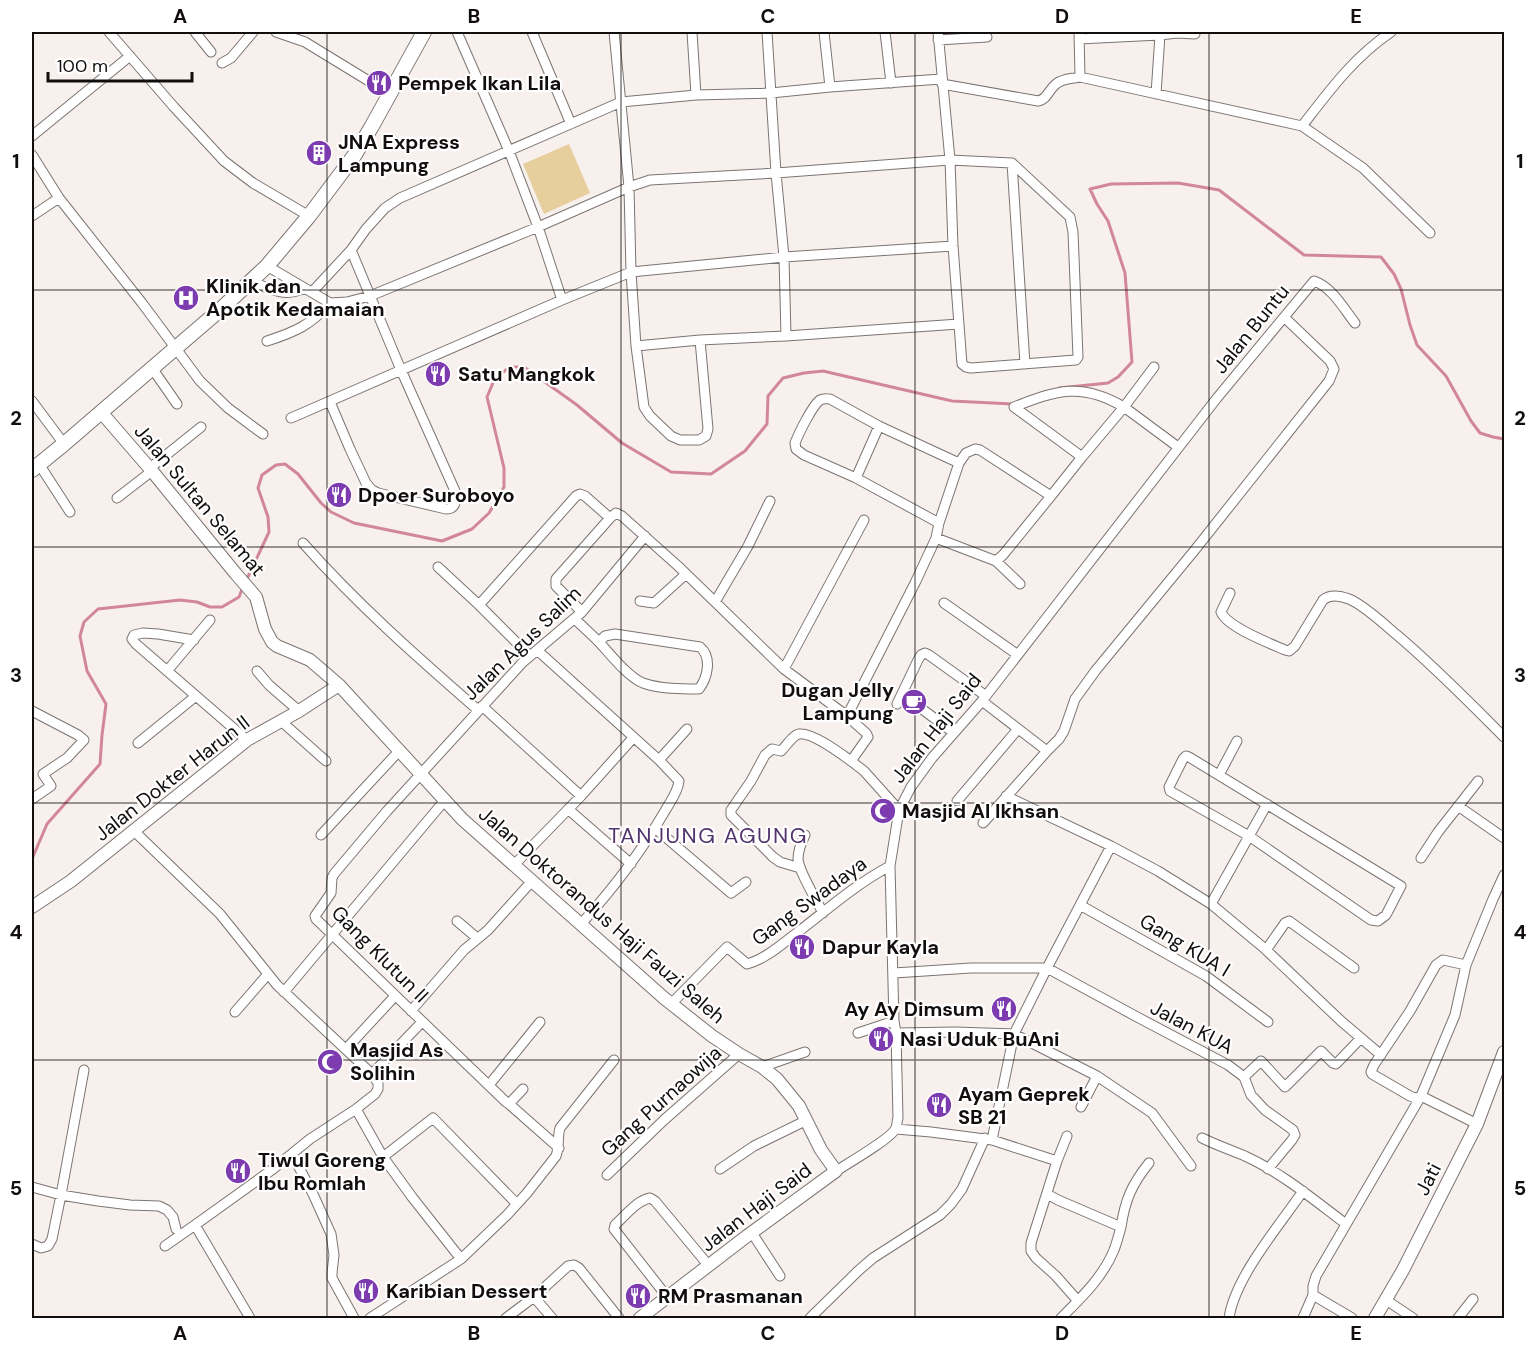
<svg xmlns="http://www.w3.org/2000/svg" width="1536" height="1350" viewBox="0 0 1536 1350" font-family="'DM Sans',sans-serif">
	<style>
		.green { fill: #e7ce9d }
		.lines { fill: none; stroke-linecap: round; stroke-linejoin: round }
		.stream { stroke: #d18797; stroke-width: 3 }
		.minor-casing { stroke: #7b7471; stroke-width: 11 }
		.tertiary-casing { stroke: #7b7471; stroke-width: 14 }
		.secondary-casing { stroke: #7b7471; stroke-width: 16 }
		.minor { stroke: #fff; stroke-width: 9 }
		.tertiary { stroke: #fff; stroke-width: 12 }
		.secondary { stroke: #fff; stroke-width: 14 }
		.grid { fill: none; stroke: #110e0d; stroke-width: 1.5; stroke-opacity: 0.55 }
		.labels { text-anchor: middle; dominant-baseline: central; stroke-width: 4.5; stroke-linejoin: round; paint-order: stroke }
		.poi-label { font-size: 20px; font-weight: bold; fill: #110e0d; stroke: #fff; text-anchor: start }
		.street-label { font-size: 20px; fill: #110e0d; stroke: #fff }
		.quarter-label { font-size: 22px; letter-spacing: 1.5px; fill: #52346e; stroke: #fff }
		.neatline { fill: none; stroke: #110e0d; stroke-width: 2 }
		.grid-label { font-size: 20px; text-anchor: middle; font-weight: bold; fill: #110e0d }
	</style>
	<rect width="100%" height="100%" fill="#f8f0ed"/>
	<!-- green -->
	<path class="green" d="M569,144L590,193L544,214L523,164Z"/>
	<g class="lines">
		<!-- stream -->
		<path class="stream" d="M1059,388L1108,383L1118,377L1132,362L1125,273L1108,221L1097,204L1090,189L1111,184L1178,183L1219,190L1304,255L1381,257L1394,274L1401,289L1410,325L1417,345L1446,376L1471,421L1480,433L1493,437L1504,439
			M246,581L269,532L268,517L258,488L262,475L276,465L285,464L298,474L321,503L331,512L354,523L442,541L472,529L489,513L504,487V468L487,397L495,378L510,367H524L577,405L622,443L671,472L711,474L745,451L767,424L768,396L783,378L804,373L823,371L952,401L1013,404
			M32,859L47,824L100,764L102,735L106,704L87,671L80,636L84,622L98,609L180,600L197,602L210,607H222L239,597L243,587"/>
		<!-- minor casing -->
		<g class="minor-casing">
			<path id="minor" d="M109,32L174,107L224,161L253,183L309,216
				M195,32L211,52
				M276,32L305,42L390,94
				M457,32L509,151L538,227L562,300
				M532,32L571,124
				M614,32L629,187L631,272L636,346L644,407L650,416L671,436L680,440H699L706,436L708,429L700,340
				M692,32L696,95
				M767,32L776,173L784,257L786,336
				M824,32L830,87
				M885,32L891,83
				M1079,32L1080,77L1302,126C1330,90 1353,58 1391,32
				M1079,39L1160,35L1177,33L1195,34
				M938,40L987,37
				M222,63L231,58L253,32
				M942,84L1038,101C1048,99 1048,90 1056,84C1063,78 1072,79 1080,77
				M1156,94L1160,35
				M1302,126L1363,168L1430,233
				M32,136L130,56
				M32,155L59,198L142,303L200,381L228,408L263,434
				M1012,163L1025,364
				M32,216L59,198
				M267,266L330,303L347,302L370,296L538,227L629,187L650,180L776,173L950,160L1012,163L1070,217L1073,232L1078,357L1076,360L971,368L966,367L962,364L953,246L950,160L938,32
				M251,281C269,289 286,298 304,288
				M312,292L351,250L366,229L385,208L400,198L621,102L696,95L771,93L830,87L941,79
				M267,341C295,332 311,325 330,303
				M636,346L700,340L786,336L959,324
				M1154,367L1124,407L1178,447
				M152,368L177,404
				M32,401L64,444
				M330,402L350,449L366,483L372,490L378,493L446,509C457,509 456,499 455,491L401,370L351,250
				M1014,407C1057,390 1082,382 1124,407L1082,457
				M1014,407L1082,457L1051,496
				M291,418L562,300L631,272L784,257L953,246
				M39,464L70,512
				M150,468L201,427
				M856,478L879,426
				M117,498L152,471
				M864,520L784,669L847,716L866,733L868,737L851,761L864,771L899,810
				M939,523L856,478L804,455L796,449L795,443C799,433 812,406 820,400C824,398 826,399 830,399L879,426L959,463
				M303,543C356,603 417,657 478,710
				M996,561L1020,584
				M438,567L479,605L530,656
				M1230,593L1221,612C1227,627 1269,643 1285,650L1289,651L1295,646L1323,600C1330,594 1341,596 1349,599C1364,605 1385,625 1397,635C1435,667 1469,702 1504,737
				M640,601L654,603L686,574
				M715,602L748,546L770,501
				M944,603L1018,655
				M479,605L576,496L580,494L585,496L610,518
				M582,612L556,586V579L610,518L616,513L622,516L678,566L784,669
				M575,619C583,627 591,634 599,642C610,654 628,677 643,683C660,689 682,689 699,689C708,677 712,657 700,647L615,634L605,636L599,642
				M194,640L158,634L143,633L134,635L132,639L136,644L247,740
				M537,650L659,760L679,781C678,792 670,802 665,811C641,852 613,889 581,924
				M167,671L210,620
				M257,671L269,685L299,711
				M982,701L1047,751L983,823
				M897,704L918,660L921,655L925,653L929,655L986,696
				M482,706L581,796
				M918,706L954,733
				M32,711L78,735L84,740L67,758L43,774L51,786L32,799
				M847,716L915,583L936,538L939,523L959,463L966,453L975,449L980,450L1051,496L1003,555L996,561L936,538
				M281,721L326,761
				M138,743L196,696
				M1047,751L1059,739L1064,731L1075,699L1096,670L1194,551L1329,381L1334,369L1330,361L1284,317
				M1186,756L1189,757L1401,886L1386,915L1378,921L1371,920L1249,836L1170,791L1169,787L1183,759Z
				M659,760L687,729
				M1219,775L1237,741
				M1006,796L1111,846L1158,871L1211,904L1264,948L1341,1021L1381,1055
				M957,801L1018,729
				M1458,806L1504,838
				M568,809L631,864
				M655,828L731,893L746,882
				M134,831L220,914L277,985L372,1074L378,1083V1089L375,1094L356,1109L310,1139L273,1169L195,1225L250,1318
				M321,835L400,750
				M805,835C801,843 798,850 798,859C799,872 816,899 823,913
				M1421,858L1438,832L1478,781
				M514,865L581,796L633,738
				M800,868L780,862L773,857L731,815V810L751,781L765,755L772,749L781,751C786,746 793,735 799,734C812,732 840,753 851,761
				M1211,904L1267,804
				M1080,905L1206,976L1268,1022
				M457,921L477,938
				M1266,950L1285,923L1289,921L1354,968
				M1466,965L1443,960L1436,965L1410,1011L1374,1065L1371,1072L1372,1074L1410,1096L1415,1098L1421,1096L1477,1124
				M894,973L971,968H1047L1139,1018L1228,1065L1244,1077L1251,1095L1265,1110L1293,1130L1295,1135L1292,1140L1268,1169
				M284,992L445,800
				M671,1004L727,947L747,964C766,959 783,943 798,932C828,909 856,884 890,866
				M411,1011L464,950L488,930L532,881
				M235,1012L268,974
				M858,1033L894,1021
				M896,1033L956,1032L1014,1034L1097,1076
				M346,1049L395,996
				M762,1067L805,1052
				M372,1074L422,1022
				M1244,1077L1261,1061L1285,1087L1321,1051L1333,1063L1336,1064L1361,1038
				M489,1085L540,1022
				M523,1089L509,1104L506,1102L316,919L315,916L331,893L332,878L334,874L387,811L523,662L582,612L645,536
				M509,1104L559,1148
				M1081,1107L1097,1076L1152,1113L1191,1166
				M356,1109L383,1157L412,1197L461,1259
				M896,1129L931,1132L992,1140L1057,1161
				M1067,1136L1057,1161L1031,1243V1251L1036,1258L1056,1276L1078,1301
				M1202,1138C1216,1145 1231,1150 1245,1156C1282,1173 1314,1200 1346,1224
				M992,1140L1014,1034L1047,968L1111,846
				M292,1154L313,1194L331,1234L334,1255L332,1273V1278L354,1318
				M383,1157L433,1118L517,1204
				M720,1169L754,1146L805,1121
				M836,1171C847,1164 892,1138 896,1128C897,1125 897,1121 898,1118L896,1033L894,1021L890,866L899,810L911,787L932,758L982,701L1217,398L1314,281C1332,287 1344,309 1355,323
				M607,1175L664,1120L739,1054
				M32,1187L61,1195L98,1201L130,1205L159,1206L167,1210L173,1217L176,1229
				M1047,1194L1058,1200L1121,1227C1125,1200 1132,1184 1149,1163
				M752,1233L780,1276
				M32,1244L41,1248L48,1246L52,1239L61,1195L84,1070
				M165,1246L195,1225
				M1313,1295L1352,1318
				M534,1297L552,1318
				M668,1298L614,1229L615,1225C625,1216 636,1201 650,1198L655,1201L709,1266
				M1386,1300L1413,1318
				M370,1318L461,1259L507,1215L527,1193L556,1156C560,1145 557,1138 560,1128L614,1060
				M506,1318L534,1297L568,1266L574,1265L579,1268L619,1318
				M810,1318L858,1271L873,1258L940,1215L951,1204L962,1189L985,1138
				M1061,1318C1081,1298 1103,1277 1114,1250C1117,1242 1119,1234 1121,1227
				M1229,1318C1235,1277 1279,1226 1303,1191
				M1303,1318L1313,1295V1286L1316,1276L1421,1096L1455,1015L1466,965L1493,899L1504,875
				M1458,1318L1473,1299"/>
		</g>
		<!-- tertiary casing -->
		<g class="tertiary-casing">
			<path id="tertiary" d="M101,412L152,471L236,574L256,597L265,629L272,642L277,646L310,660L339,685L462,819L664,998L712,1036L739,1054L762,1067L777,1079L799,1106L821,1150L836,1171L747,1236L640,1318
				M32,907L71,881L247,740L299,711L339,685
				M1375,1318L1403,1270L1477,1124L1504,1052"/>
		</g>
		<!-- secondary casing -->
		<g class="secondary-casing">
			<path id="secondary" d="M32,470L64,444L221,309L267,266L309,216L354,156L372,126L424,32"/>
		</g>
		<!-- minor -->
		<use href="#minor" class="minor"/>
		<!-- tertiary -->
		<use href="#tertiary" class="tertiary"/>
		<!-- secondary -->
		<use href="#secondary" class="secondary"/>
	</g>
	<!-- grid -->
	<path class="grid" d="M327,32V1318M621,32V1318M915,32V1318M1209,32V1318M32,290H1504M32,547H1504M32,803H1504M32,1060H1504"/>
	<!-- icons -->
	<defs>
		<g id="restaurant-disc" transform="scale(1.35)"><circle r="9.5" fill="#7c3cb0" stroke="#fff"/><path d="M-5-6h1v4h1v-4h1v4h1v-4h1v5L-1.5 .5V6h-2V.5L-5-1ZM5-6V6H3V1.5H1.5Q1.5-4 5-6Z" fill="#fff"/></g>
		<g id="building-disc" transform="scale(1.35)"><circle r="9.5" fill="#7c3cb0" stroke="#fff"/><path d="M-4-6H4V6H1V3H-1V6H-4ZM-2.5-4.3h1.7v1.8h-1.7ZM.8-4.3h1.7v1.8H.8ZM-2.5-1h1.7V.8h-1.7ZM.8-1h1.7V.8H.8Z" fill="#fff"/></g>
		<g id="hospital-disc" transform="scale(1.35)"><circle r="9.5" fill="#7c3cb0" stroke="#fff"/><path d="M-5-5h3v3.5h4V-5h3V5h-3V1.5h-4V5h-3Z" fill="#fff"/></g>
		<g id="cafe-disc" transform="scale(1.35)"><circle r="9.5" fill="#7c3cb0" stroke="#fff"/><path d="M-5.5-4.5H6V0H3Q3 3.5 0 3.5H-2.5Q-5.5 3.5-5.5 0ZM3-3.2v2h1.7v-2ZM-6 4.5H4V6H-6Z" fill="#fff"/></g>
		<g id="mosque-disc" transform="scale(1.35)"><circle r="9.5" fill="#7c3cb0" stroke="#fff"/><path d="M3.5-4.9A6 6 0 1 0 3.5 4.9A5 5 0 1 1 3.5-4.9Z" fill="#fff"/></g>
	</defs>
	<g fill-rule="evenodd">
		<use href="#restaurant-disc" x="379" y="83"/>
		<use href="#building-disc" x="319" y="153"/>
		<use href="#hospital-disc" x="186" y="298"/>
		<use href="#restaurant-disc" x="438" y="374"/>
		<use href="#restaurant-disc" x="339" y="495"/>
		<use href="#cafe-disc" x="914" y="702"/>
		<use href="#mosque-disc" x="883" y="811"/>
		<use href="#restaurant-disc" x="802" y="947"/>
		<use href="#restaurant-disc" x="1004" y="1009"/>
		<use href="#restaurant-disc" x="881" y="1039"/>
		<use href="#mosque-disc" x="330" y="1062"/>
		<use href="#restaurant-disc" x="939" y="1105"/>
		<use href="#restaurant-disc" x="238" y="1171"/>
		<use href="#restaurant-disc" x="366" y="1291"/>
		<use href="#restaurant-disc" x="638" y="1296"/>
	</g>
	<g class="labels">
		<!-- poi labels -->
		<g class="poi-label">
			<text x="398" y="83">Pempek Ikan Lila</text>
			<text x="338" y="142">JNA Express<tspan x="338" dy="23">Lampung</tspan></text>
			<text x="206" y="286">Klinik dan<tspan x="206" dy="23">Apotik Kedamaian</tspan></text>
			<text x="458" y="374">Satu Mangkok</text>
			<text x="358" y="495">Dpoer Suroboyo</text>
			<text x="894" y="690" text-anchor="end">Dugan Jelly<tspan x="894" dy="23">Lampung</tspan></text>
			<text x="902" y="811">Masjid Al Ikhsan</text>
			<text x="822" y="947">Dapur Kayla</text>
			<text x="984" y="1009" text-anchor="end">Ay Ay Dimsum</text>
			<text x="900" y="1039">Nasi Uduk BuAni</text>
			<text x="350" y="1050">Masjid As<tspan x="350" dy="23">Solihin</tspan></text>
			<text x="958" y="1094">Ayam Geprek<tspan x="958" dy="23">SB 21</tspan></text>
			<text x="258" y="1160">Tiwul Goreng<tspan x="258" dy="23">Ibu Romlah</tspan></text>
			<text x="386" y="1291">Karibian Dessert</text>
			<text x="658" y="1296">RM Prasmanan</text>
		</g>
		<!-- street labels -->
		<g class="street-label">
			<text transform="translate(1251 329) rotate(-51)">Jalan Buntu</text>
			<text transform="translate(200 500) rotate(50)">Jalan Sultan Selamat</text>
			<text transform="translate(522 643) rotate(-44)">Jalan Agus Salim</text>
			<text transform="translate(936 728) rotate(-52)">Jalan Haji Said</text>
			<text transform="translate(172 778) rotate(-38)">Jalan Dokter Harun II</text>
			<text transform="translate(809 901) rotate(-36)">Gang Swadaya</text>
			<text transform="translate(602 915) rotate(41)">Jalan Doktorandus Haji Fauzi Saleh</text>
			<text transform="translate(1185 945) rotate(31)">Gang KUA I</text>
			<text transform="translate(380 954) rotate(45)">Gang Klutun II</text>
			<text transform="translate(1192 1027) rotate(28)">Jalan KUA</text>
			<text transform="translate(661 1101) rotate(-42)">Gang Purnaowija</text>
			<text transform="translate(1428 1179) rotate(-63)">Jati</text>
			<text transform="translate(756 1207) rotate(-37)">Jalan Haji Said</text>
		</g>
		<!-- quarter labels -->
		<g class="quarter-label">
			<text x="708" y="835">TANJUNG AGUNG</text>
		</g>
	</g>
	<!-- border -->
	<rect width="1536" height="1350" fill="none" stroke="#ffffff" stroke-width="66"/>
	<!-- scale -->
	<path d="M48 72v9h144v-9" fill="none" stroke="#110e0d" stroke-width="3"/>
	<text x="57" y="72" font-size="18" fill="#110e0d" stroke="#ffffff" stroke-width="4.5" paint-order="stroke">100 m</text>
	<rect x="33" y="33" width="1470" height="1284" class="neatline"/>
	<g class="grid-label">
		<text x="180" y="23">A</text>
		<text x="474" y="23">B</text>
		<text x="768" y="23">C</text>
		<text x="1062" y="23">D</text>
		<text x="1356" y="23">E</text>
		<text x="16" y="168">1</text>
		<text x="1520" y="168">1</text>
		<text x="16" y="425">2</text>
		<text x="1520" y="425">2</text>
		<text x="16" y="682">3</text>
		<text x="1520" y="682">3</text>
		<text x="16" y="939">4</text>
		<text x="1520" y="939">4</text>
		<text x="16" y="1195">5</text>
		<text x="1520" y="1195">5</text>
		<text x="180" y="1340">A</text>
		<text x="474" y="1340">B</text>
		<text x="768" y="1340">C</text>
		<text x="1062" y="1340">D</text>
		<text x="1356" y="1340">E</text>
	</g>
</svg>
